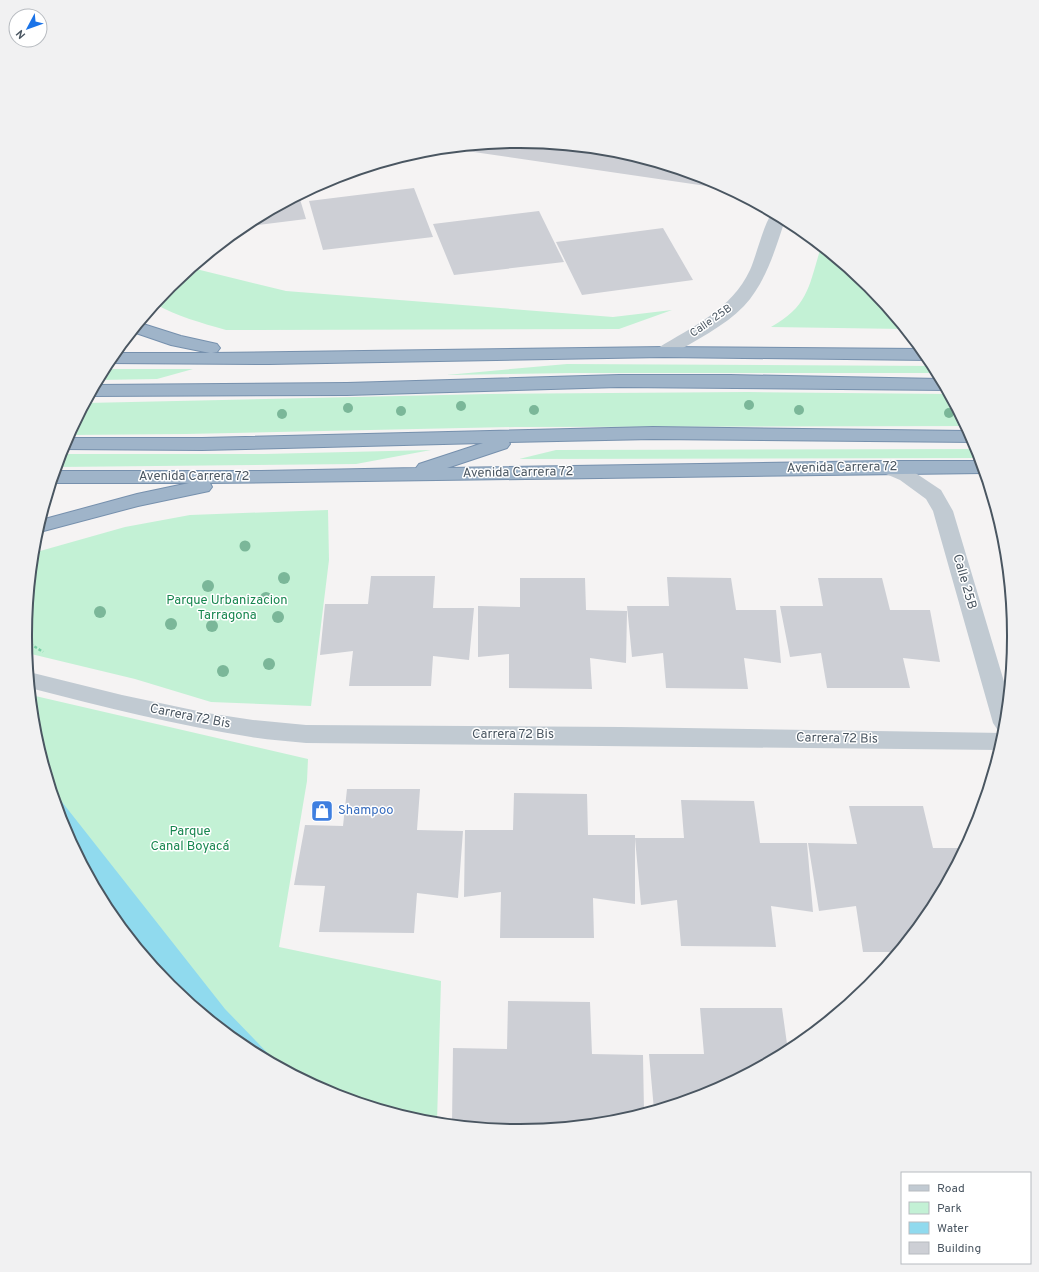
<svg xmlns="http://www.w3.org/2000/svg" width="1039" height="1272" viewBox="0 0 1039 1272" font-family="Overpass,sans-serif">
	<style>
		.green { fill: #c3f1d5 }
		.water { fill: #90daee }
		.building { fill: #cdcfd5 }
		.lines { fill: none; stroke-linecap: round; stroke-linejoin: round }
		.trunk-casing { stroke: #7690ad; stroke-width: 2 }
		.path { stroke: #7ad0a6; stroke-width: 2.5; stroke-dasharray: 3 2; stroke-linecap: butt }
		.tertiary { fill: #c1cad2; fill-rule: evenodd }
		.trunk { fill: #9fb4c9; fill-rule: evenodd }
		.tree { fill: #7bb799 }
		.labels { text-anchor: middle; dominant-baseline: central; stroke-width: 3; stroke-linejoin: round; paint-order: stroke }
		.far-street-label { font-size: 11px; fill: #4a5661; stroke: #fff }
		.street-label { font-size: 13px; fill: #4a5661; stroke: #fff }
		.park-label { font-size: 13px; fill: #17864f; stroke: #fff }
		.shop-label { font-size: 13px; fill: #366cbe; stroke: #fff; text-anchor: start }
		.rim { fill: none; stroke: #4a5661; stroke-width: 2 }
	</style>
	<rect width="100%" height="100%" fill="#f5f3f3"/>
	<!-- green -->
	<path class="green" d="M821,247L869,287L904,329L771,327C809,306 809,285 821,247Z
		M192,268L286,291L613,317L672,310L619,329L226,330C201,323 177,316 155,304L170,286Z
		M567,364L933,366L937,373H572L446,375Z
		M104,369H193L157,379L98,380Z
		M748,392L948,394L965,426L515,427L186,434L69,435L86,403L488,394Z
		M977,449L980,458L519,459L556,450Z
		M431,450L356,464L57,467L61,454H264Z
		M328,510L329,560L311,706L211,702L135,679L27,653L25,636L33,553L125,527L190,515Z
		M31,695L308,759L307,781L279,947L441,981L437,1122L423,1121L330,1093L245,1047L170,985L108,911L63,825L34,732Z"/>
	<!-- water -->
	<path class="water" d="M51,788L225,1009L281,1067L245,1047L170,985L108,911L63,825Z"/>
	<!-- building -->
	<path class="building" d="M520,142L616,151L709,179L721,186L720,188L453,149Z
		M414,188L433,237L323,250L309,201Z
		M299,196L306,219L242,227L245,225Z
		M539,211L564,262L454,275L433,224Z
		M663,228L693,280L582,295L556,242Z
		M371,576H435L433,608H474L469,660L433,656L431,686H349L353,651L320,655L325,604H368Z
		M667,577L731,578L736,610H776L781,663L744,658L748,689L666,688L663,653L632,657L627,606H669Z
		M520,578H585L586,610L627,611L626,663L590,658L592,689L509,688V654L478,657V606L520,607Z
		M818,578H882L890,610H930L940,662L903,658L910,688H827L821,653L790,657L780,606H823Z
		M347,789H420L417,830L463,831L458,898L417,893L414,933L319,932L325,886L294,885L305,825L343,826Z
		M514,793L587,794L588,835H635V904L593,898L594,938H500L501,892L464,897L465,830H513Z
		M681,800L754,801L760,843H807L813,912L771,906L776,947L681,946L677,900L641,905L635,838H684Z
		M849,806H923L933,848H964L931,911L897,952H863L856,906L819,911L808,843L857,844Z
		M508,1001L590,1002L592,1054L643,1055L644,1112L616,1121L519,1130L493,1128V1126L484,1127L452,1124L453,1048L507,1049Z
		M700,1008H782L788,1051L709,1093L654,1110L649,1054H704Z"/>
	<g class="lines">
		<!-- trunk casing -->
		<g class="trunk-casing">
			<path id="trunk" d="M140,323L181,336L217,344L220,348L217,352L212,353L664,347L921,349L929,360L664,357L269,364L108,363L115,353H210L171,345L133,332Z
				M619,375H730L940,379L946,390L619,387L347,395L90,396L95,385L347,383Z
				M653,427L968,431L974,442L653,439L509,442L510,444L507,448L447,468L886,461H981L984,473L210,483L212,487L209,491L138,506L36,533L41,520L137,494L189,483H52L55,471H261L416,468L419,464L483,443L202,450L62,449L67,438H202Z"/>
		</g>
		<!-- path -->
		<path class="path" d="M26,641L43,652"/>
		<!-- tertiary -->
		<path class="tertiary" d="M772,213L785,220C775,250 766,282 744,306C724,327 695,340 670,356L664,357L658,356L655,352L658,348C692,327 732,309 750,270C757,254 763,226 772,213Z
			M886,461L914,472L941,490L953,511L1008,695L1005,731L997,729L993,723L933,511L926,499L900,480L879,471L876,467L879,463Z
			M29,672L122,695L207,713L253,720L306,725L621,727L1004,733L999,750L306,743C288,741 269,740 251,737C177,725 103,707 30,688Z"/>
		<!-- trunk -->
		<use href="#trunk" class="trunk"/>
	</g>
	<!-- trees -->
	<g class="tree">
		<circle cx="749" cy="405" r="5"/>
		<circle cx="461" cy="406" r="5"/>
		<circle cx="348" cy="408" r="5"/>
		<circle cx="534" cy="410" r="5"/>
		<circle cx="799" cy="410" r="5"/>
		<circle cx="401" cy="411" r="5"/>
		<circle cx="949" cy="413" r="5"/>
		<circle cx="282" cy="414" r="5"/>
		<circle cx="245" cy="546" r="5.5"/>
		<circle cx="284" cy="578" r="6"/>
		<circle cx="208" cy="586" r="6"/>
		<circle cx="266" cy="598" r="6"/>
		<circle cx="100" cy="612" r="6"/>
		<circle cx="278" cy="617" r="6"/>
		<circle cx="171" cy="624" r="6"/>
		<circle cx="212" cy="626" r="6"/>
		<circle cx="269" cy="664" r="6"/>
		<circle cx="223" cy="671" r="6"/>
	</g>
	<!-- icons -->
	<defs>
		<g id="shop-square" transform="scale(1.15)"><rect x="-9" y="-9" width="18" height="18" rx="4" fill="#3f7fe0" stroke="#fff"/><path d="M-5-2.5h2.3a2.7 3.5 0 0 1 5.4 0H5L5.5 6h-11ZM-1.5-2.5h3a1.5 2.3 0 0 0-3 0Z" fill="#fff"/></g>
	</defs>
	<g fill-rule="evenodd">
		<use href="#shop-square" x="322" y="811"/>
	</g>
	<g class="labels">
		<!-- far-street labels -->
		<g class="far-street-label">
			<text transform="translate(711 321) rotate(-35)">Calle 25B</text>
		</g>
		<!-- street labels -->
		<g class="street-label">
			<text transform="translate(842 468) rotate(-1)">Avenida Carrera 72</text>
			<text transform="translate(518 473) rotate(-1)">Avenida Carrera 72</text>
			<text x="194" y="477">Avenida Carrera 72</text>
			<text transform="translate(964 582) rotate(74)">Calle 25B</text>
			<text transform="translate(190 717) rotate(11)">Carrera 72 Bis</text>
			<text x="513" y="735">Carrera 72 Bis</text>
			<text transform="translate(837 739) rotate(1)">Carrera 72 Bis</text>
		</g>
		<!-- park labels -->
		<g class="park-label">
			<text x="227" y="601">Parque Urbanizacion<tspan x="227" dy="15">Tarragona</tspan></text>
			<text x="190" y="832">Parque<tspan x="190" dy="15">Canal Boyacá</tspan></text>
		</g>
		<!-- shop labels -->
		<g class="shop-label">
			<text x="338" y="811">Shampoo</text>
		</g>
	</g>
	<!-- crop -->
	<path d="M0 0H1039V1272H0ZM519 148H520A487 487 0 0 1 1007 635V637A487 487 0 0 1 520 1124H519A487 487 0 0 1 32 637V635A487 487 0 0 1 519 148Z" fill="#f1f1f2" fill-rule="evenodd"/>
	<path class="rim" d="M519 148H520A487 487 0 0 1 1007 635V637A487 487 0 0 1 520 1124H519A487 487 0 0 1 32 637V635A487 487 0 0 1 519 148Z"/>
	<!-- legend -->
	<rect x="901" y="1172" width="130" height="92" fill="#ffffff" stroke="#b7bbc0"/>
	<rect x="909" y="1185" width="20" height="6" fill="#c1cad2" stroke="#b7bbc0"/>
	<text x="937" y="1192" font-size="12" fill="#4a5661">Road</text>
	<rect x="909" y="1202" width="20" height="12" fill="#c3f1d5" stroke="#b7bbc0"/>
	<text x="937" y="1212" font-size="12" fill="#4a5661">Park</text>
	<rect x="909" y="1222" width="20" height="12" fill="#90daee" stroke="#b7bbc0"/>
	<text x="937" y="1232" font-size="12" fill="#4a5661">Water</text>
	<rect x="909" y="1242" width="20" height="12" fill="#cdcfd5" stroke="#b7bbc0"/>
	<text x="937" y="1252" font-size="12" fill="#4a5661">Building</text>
	<!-- north arrow -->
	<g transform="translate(28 28) rotate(229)"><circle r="19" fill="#ffffff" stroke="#b7bbc0"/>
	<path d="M0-3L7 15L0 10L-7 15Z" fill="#1a73e8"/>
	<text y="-6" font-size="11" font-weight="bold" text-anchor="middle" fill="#4a5661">N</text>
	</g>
</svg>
